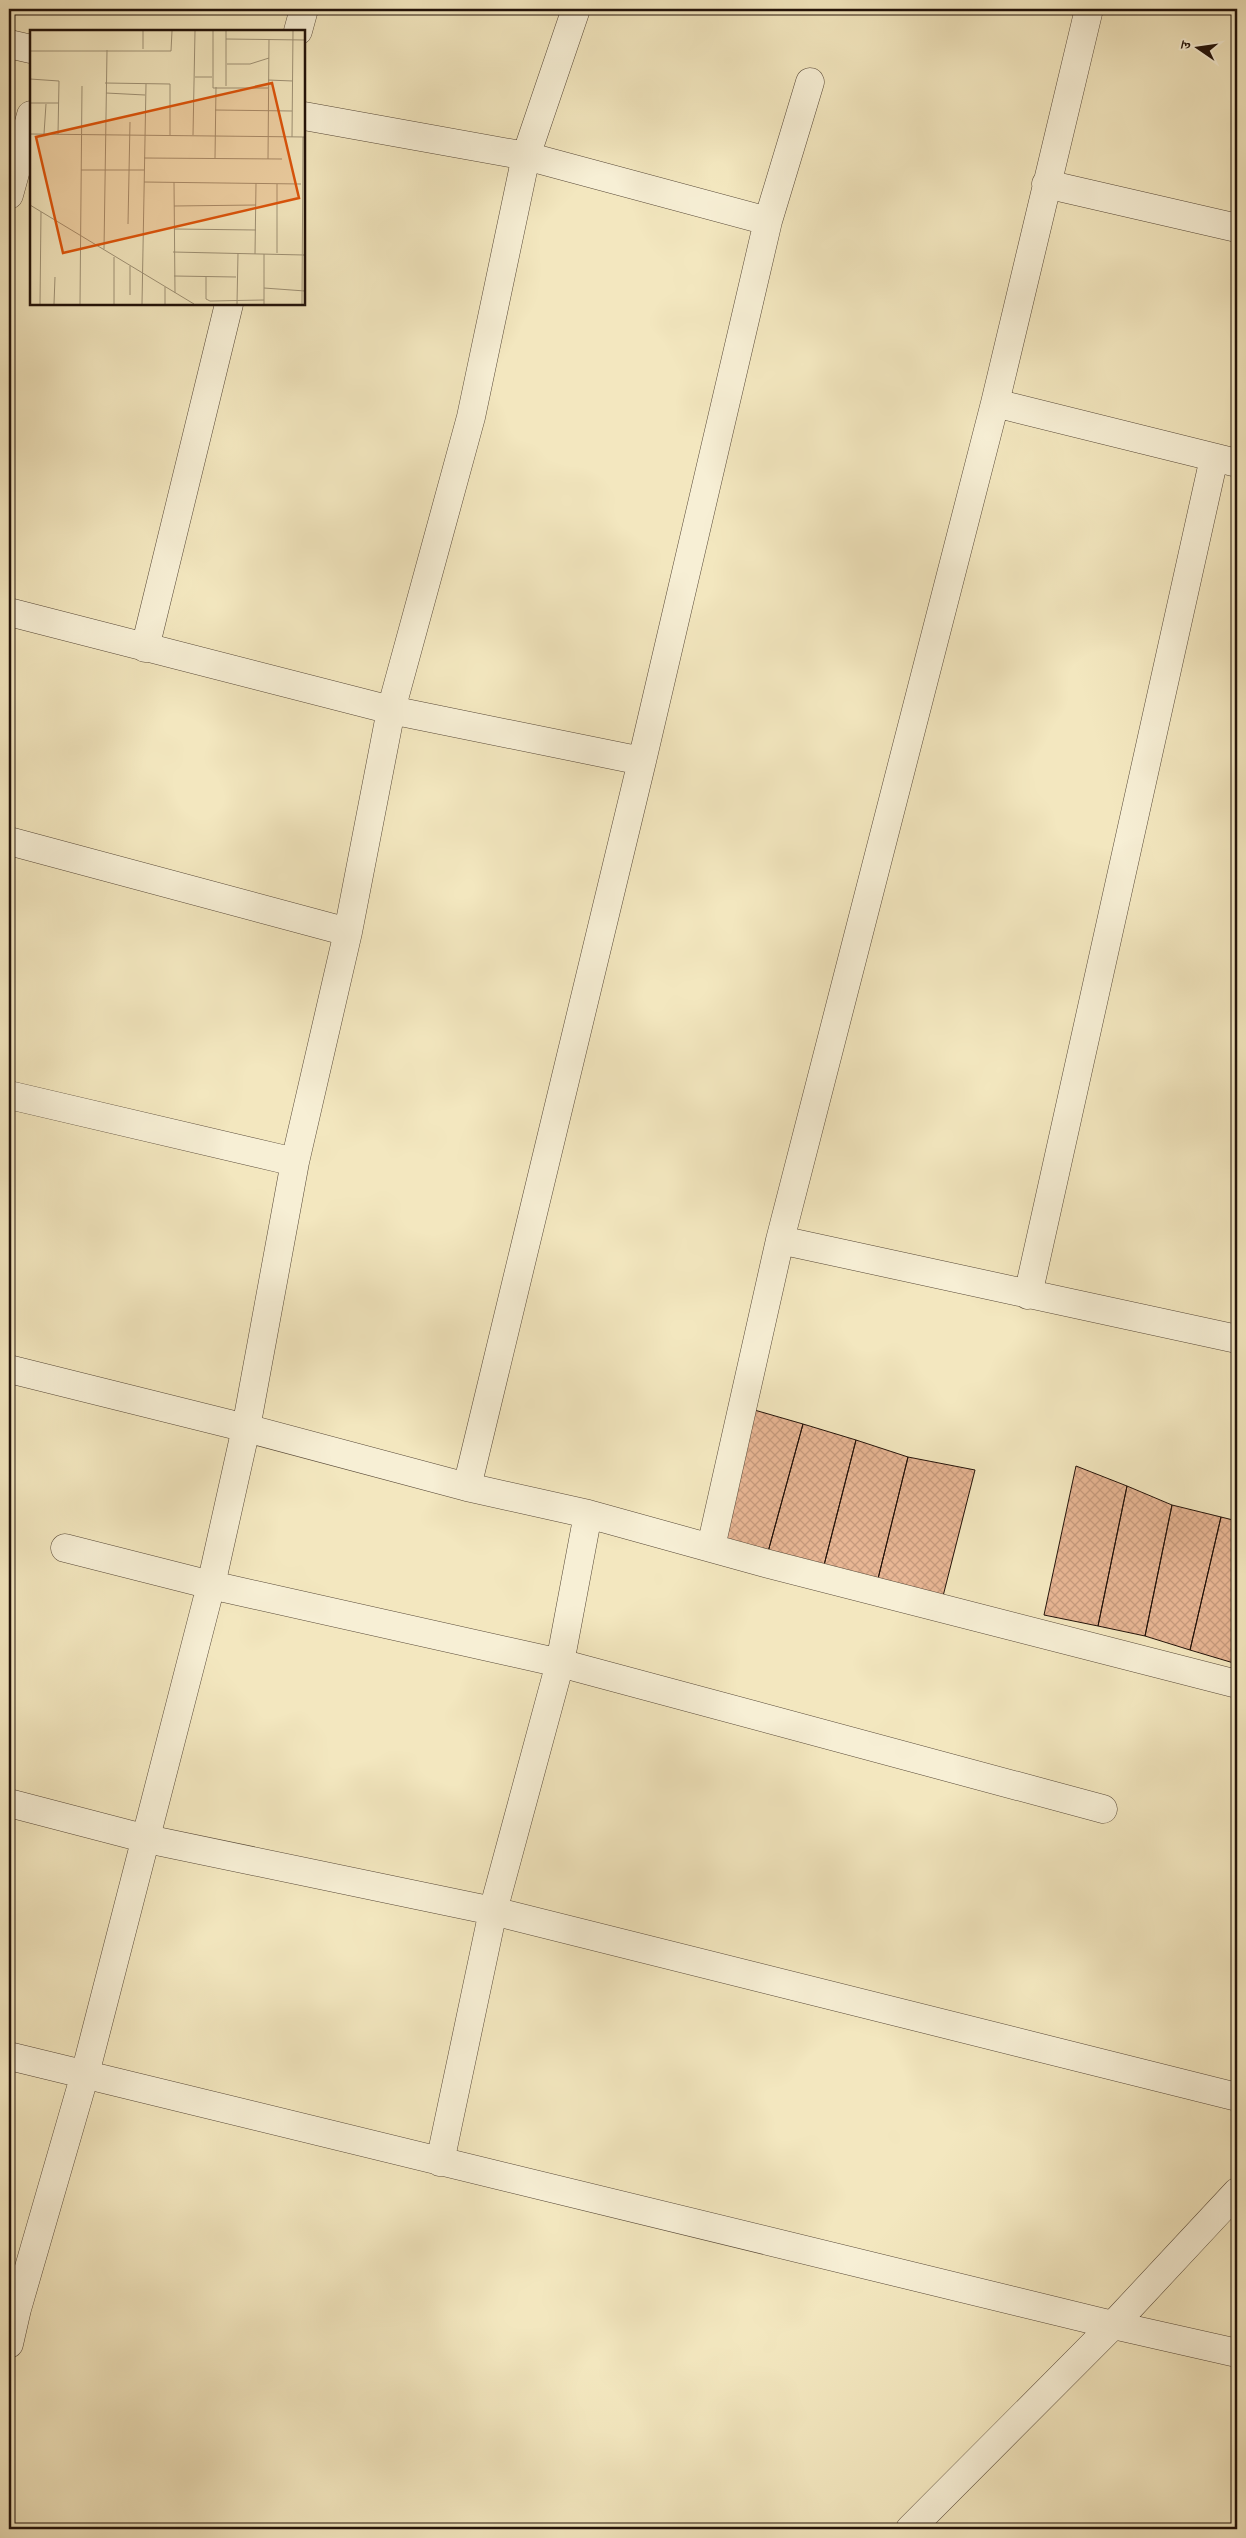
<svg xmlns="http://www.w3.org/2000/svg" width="1246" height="2538" viewBox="0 0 1246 2538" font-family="'EB Garamond','Noto Serif Devanagari',serif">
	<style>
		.building { fill: url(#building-cross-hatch); stroke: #221209 }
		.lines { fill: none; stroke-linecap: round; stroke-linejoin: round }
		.minor-casing { stroke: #564736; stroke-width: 29 }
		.minor { stroke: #f7efd5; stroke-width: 28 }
		.inset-road { fill: none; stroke: #9f9276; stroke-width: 1 }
		.view { fill: #de550c; fill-opacity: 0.15; stroke: #de550c; stroke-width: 2.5 }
		.inset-edge { fill: none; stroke: #221209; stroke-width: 2.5 }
	</style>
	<defs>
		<pattern id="building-cross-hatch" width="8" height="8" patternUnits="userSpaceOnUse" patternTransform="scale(1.25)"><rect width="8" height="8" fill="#e8b694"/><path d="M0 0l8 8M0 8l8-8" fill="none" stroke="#c79b7e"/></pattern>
	</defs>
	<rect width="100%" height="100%" fill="#f3e7bf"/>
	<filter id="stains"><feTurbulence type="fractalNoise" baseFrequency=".004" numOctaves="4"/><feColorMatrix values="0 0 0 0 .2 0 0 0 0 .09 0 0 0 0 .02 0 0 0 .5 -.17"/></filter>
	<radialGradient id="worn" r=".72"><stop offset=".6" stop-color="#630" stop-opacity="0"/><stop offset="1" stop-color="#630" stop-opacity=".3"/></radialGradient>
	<!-- building -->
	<path class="building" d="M744,1407L803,1424L765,1563L711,1547Z
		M803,1424L856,1440L821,1577L765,1563Z
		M856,1440L908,1457L875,1591L821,1577Z
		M908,1457L975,1470L940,1608L875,1591Z
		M1076,1466L1127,1486L1098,1626L1044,1615Z
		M1127,1486L1172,1505L1145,1636L1098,1626Z
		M1172,1505L1221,1517L1190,1650L1145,1636Z
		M1221,1517L1237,1521V1664L1190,1650Z"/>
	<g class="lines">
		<!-- minor casing -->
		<g class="minor-casing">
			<path id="minor" d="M298,31L304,9
				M9,44L31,49
				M304,116L526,156L768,221
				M1046,184L1237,228
				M9,195L31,115
				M995,403L1237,463
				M9,612L391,710L642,761
				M145,648L229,304
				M9,841L348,932
				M9,1095L295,1162
				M780,1240L1237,1339
				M1028,1295L1214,458
				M9,1369L246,1428L467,1487L588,1514L765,1563L1237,1684
				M467,1487L642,761L768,221L810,82
				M711,1547L780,1240L995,403L1089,9
				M65,1548L211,1585L560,1663L1103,1809
				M9,1803L147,1839L493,1911L1237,2097
				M9,2056L1113,2325L1237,2353
				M440,2162L493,1911L560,1663L588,1514
				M9,2344L17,2309L85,2074L211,1585L246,1428L295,1162L348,932L391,710L471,417L526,156L576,9
				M910,2529L1113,2325L1237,2192"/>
		</g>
		<!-- minor -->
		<use href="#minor" class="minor"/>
	</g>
	<!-- overview -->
	<g transform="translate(30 30)">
		<rect width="275" height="275" fill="#f3e7bf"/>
		<path class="inset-road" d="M113,1V19M183,1V58H238M196,1V56M196,9L275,10M0,21H141L142,1M197,34H220L239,28M165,47H182M0,49L29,51L28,104M238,50L263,51M75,53L140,54V105M76,63L115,65M0,73H29M185,80L262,81M0,104L275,107M14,104L16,74M163,105L165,1M262,107L263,1M114,128L252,129M185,128L186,57M238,129L239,9M51,140H114M114,152L271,154M144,152L145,263M0,175L164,274M144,176L226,175M98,194L100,92M144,199L226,200M74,219L77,20M143,222L274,225M247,223V154M225,224L226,153M84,227V274M144,246L206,247M176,247V269L180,271L234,270M135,257V274M234,258L275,261M100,265V236M10,274L11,182M24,274L25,247M50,274L52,56M112,274L116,54M207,274L208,223M234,274V224M272,274L273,107"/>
		<path class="view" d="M242,53L269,168L33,223L6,107Z"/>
		<rect width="275" height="275" class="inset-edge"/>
	</g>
	<!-- margin -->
	<rect width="1246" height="2538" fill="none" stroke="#f3e7bf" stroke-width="30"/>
	<rect x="10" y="10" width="1226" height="2518" fill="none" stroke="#221209" stroke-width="2.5"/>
	<rect x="15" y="15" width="1216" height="2508" fill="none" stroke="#221209"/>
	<!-- north arrow -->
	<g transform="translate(1198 48) rotate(283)" stroke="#f7efd5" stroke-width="4" paint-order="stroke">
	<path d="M0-4L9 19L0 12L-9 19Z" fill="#221209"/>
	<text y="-8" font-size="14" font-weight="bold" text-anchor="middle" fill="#221209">उ</text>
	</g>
	<rect width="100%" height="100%" filter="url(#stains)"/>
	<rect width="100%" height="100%" fill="url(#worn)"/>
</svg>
